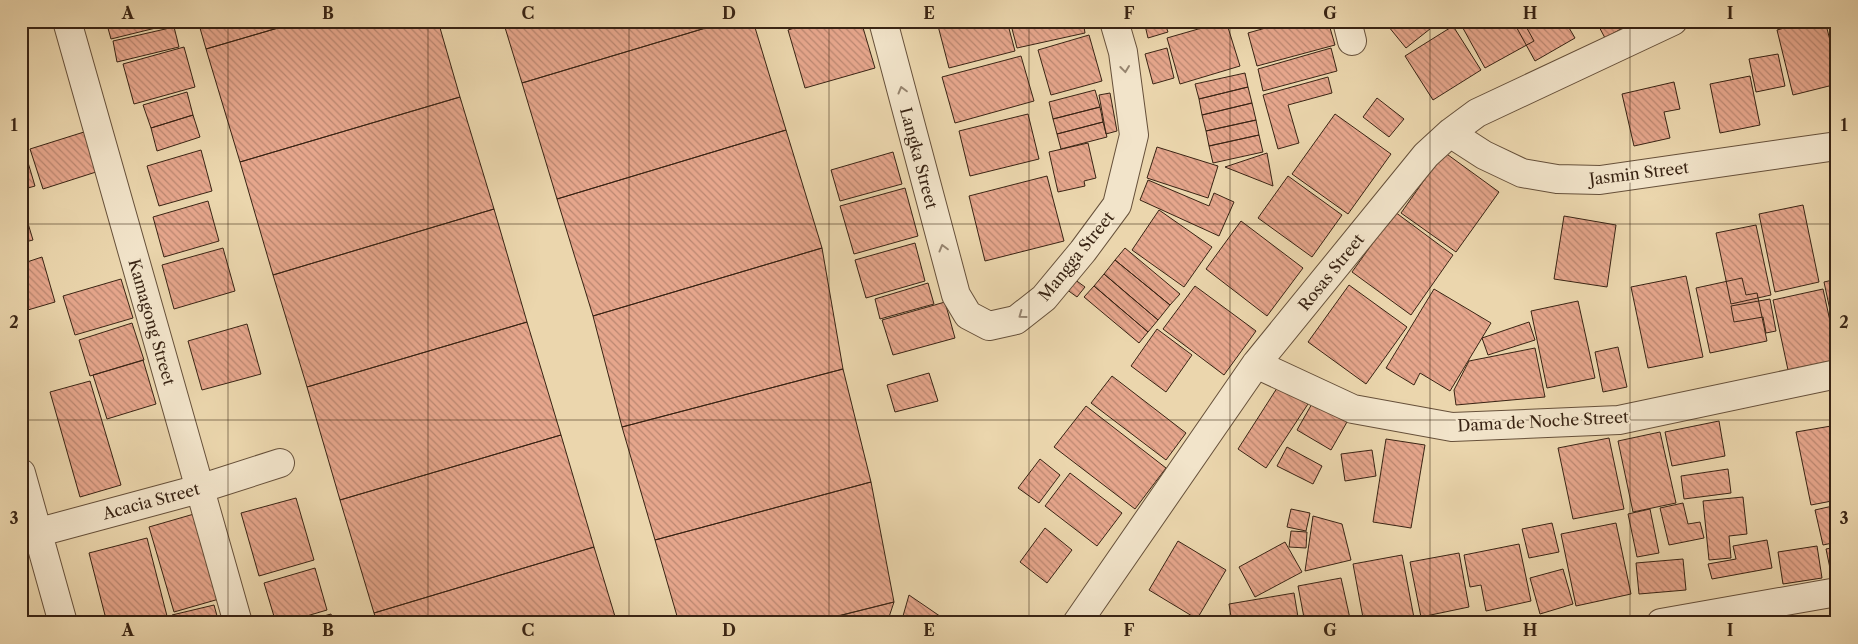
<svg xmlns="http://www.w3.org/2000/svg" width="1858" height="644" viewBox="0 0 1858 644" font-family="'Libre Caslon Text',serif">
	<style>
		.building { fill: url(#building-back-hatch); stroke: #392414 }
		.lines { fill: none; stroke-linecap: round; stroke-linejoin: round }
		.street-casing { stroke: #66503a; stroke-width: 30 }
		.street { stroke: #f2e4ca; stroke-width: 28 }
		.oneway { stroke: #96846f }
		.grid { fill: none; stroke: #392414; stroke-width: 1; stroke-opacity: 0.55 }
		.labels { text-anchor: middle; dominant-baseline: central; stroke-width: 4.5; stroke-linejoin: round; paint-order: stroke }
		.street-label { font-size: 16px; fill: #392414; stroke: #f2e4ca }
		.neatline { fill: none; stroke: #392414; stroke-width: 2 }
		.grid-label { font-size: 16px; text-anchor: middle; font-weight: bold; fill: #392414 }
	</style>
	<defs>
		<pattern id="building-back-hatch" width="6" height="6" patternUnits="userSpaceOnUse" patternTransform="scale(1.25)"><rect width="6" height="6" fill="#e6a68c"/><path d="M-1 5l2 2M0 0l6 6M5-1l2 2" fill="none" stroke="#bb8771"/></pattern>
	</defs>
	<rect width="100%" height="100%" fill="#ebd6ad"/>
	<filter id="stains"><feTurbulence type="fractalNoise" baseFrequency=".004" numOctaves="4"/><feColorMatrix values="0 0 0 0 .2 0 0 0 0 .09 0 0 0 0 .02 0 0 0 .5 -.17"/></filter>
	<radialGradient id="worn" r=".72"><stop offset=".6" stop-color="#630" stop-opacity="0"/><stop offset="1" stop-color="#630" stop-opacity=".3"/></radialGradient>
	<!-- building -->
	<path class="building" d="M106,21H172V24L111,39Z
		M198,21H302L206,49Z
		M302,21H438L460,97L240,162L206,49Z
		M503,21H729L522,83Z
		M729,21H753L786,130L557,199L522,83Z
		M818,21H861L875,68L805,88L788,30Z
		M941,21H1007L1015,51L949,68L937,22Z
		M1010,21H1083L1085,33L1017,48Z
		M1144,21H1164L1168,32L1148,38Z
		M1172,21H1196L1174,28Z
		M1226,21L1240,66L1180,84L1167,38Z
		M1242,21H1269L1244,28Z
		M1290,21H1328L1335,45L1257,66L1248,33Z
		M1384,21H1440L1406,48Z
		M1459,21H1523L1534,41L1485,68Z
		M1513,21H1565L1575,38L1535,61Z
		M1596,21H1635L1605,38Z
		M1810,21H1825L1837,67V84L1793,95L1777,30Z
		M1453,26L1481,70L1433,100L1405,56Z
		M174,27L179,47L117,62L113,41Z
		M1089,35L1102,81L1051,95L1038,50Z
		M184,47L195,87L134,104L123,64Z
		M1167,48L1174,78L1153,84L1145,54Z
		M1331,48L1337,71L1263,91L1258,69Z
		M1778,54L1785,86L1756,92L1749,59Z
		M1021,56L1034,101L955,123L942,77Z
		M1245,73L1248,87L1199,99L1195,84Z
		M1750,76L1760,125L1720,133L1710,84Z
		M1328,77L1332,93L1288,105L1299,143L1278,149L1263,95Z
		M1674,82L1680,109L1664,112L1670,138L1634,146L1622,94Z
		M1248,87L1252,103L1202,115L1199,99Z
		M1095,90L1100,107L1053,119L1049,102Z
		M187,92L193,115L151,128L143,105Z
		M1110,93L1117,131L1106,134L1099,95Z
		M460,97L494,209L273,275L240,162Z
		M1377,98L1404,119L1389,137L1363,117Z
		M1252,103L1256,120L1206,131L1202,115Z
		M1100,107L1103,122L1057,134L1053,119Z
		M1028,114L1039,159L970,176L959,131Z
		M1335,114L1391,154L1348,214L1292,174Z
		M193,115L200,137L157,151L151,128Z
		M1256,120L1259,135L1209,146L1206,131Z
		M1103,122L1107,137L1061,149L1057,134Z
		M786,130L822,248L593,316L557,199Z
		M84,132L96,172L43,189L30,149Z
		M1259,135L1263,152L1213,163L1209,146Z
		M1088,143L1096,178L1084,181L1085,186L1058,192L1049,152Z
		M1157,147L1218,166L1208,198L1147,178Z
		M24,149L35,186L21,190V150Z
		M201,150L212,191L159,206L147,166Z
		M893,152L902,184L840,201L831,170Z
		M1444,152L1499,192L1456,252L1401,213Z
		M1267,153L1273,186L1225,167Z
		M1047,176L1064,241L985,261L969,196Z
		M1288,176L1342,215L1312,257L1258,218Z
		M1148,180L1209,206L1214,193L1234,202L1219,236L1140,200Z
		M905,188L918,236L854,254L840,206Z
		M21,200L33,240L21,243Z
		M208,201L219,241L164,257L153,217Z
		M1803,205L1819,282L1775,292L1759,214Z
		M494,209L527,322L307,387L273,275Z
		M1159,210L1212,247L1184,287L1132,250Z
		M1395,212L1453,255L1411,315L1352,272Z
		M1564,216L1616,225L1607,287L1554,279Z
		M1241,221L1303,268L1267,316L1206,269Z
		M1756,225L1771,295L1731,304L1716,233Z
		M915,243L925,281L866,298L855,260Z
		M223,248L235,291L174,309L162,265Z
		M822,248L843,369L622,427L593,316Z
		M1125,248L1180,294L1170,305L1115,260Z
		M42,257L55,302L21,312V264Z
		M1115,260L1170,305L1158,320L1104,274Z
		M1104,274L1158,320L1148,332L1094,286Z
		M1686,276L1703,357L1648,368L1631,287Z
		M1742,278L1746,295L1757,293L1767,341L1710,353L1696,288Z
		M121,279L133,318L75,335L63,296Z
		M1074,279L1085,287L1077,297L1066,289Z
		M1837,279V343L1824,282Z
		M928,283L934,304L880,319L875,299Z
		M1349,285L1407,327L1366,384L1308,342Z
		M1094,286L1148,332L1139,343L1084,297Z
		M1195,286L1256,331L1224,375L1163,329Z
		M1434,289L1491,323L1450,391L1420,373L1414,385L1386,368Z
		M1823,289L1837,353V360L1788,370L1773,300Z
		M1770,299L1776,331L1766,333L1763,317L1734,322L1731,306Z
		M1578,301L1595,378L1547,388L1531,311Z
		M945,302L955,338L893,355L882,320Z
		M527,322L561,435L340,500L307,387Z
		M1529,322L1535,340L1488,355L1482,338Z
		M132,323L144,360L90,376L79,340Z
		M247,324L261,374L202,390L188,341Z
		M1157,329L1192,355L1166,392L1131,366Z
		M1618,347L1627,387L1603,392L1595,352Z
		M1535,348L1545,397L1456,405L1454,390L1469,361Z
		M143,360L156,404L107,419L93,375Z
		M843,369L871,482L655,540L622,427Z
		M929,373L938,401L895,412L887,385Z
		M1112,376L1186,433L1166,460L1091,403Z
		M90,381L121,485L80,497L50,392Z
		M1279,385L1308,404L1266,468L1238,449Z
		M1313,402L1347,422L1331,450L1297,430Z
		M1086,406L1166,468L1135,509L1054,447Z
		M1719,421L1725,456L1672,466L1665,432Z
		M1837,425V500L1811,505L1796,432Z
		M1660,432L1676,503L1633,512L1618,441Z
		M561,435L594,547L374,613L340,500Z
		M1609,438L1624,509L1573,519L1558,448Z
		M1386,439L1425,445L1411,528L1373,522Z
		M1287,447L1322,466L1313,484L1277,466Z
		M1372,450L1376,476L1345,481L1341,454Z
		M1040,459L1060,475L1039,503L1018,488Z
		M1728,469L1731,493L1684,499L1681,476Z
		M1070,473L1122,513L1097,546L1045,506Z
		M871,482L894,602L810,623H679L655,540Z
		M1743,497L1747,534L1729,536L1731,558L1709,560L1703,501Z
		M296,498L314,560L259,576L241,513Z
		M1683,503L1688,524L1700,522L1704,538L1669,545L1660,508Z
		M1837,505V542L1823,545L1815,510Z
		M1291,509L1310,513L1306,531L1287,527Z
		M1650,509L1659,553L1637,557L1628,514Z
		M194,514L219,599L174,612L149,527Z
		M1313,516L1342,524L1351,560L1305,571Z
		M1552,523L1559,552L1529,558L1522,529Z
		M1616,523L1631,594L1576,606L1561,534Z
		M1045,528L1072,550L1047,583L1020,562Z
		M1291,531L1307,532L1306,548L1289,547Z
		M147,538L167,616L140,623H107L89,553Z
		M1767,540L1772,568L1712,579L1708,564L1736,559L1733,546Z
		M1178,541L1226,570L1197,619L1149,590Z
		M1285,542L1302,572L1255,597L1239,567Z
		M1519,544L1531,601L1486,611L1481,585L1470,587L1464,555Z
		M1817,546L1822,578L1783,584L1778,552Z
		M594,547L617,623H377L374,613Z
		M1837,547V577L1832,578L1826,549Z
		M1459,553L1469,607L1421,617L1410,562Z
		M1402,555L1415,623H1364L1353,564Z
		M1683,559L1686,590L1639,594L1636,563Z
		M315,568L327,610L283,623H276L264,583Z
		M1563,569L1573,604L1540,614L1530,578Z
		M1341,578L1351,623H1305L1298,586Z
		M1294,593L1299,623H1232L1229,604Z
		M909,595L950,623H901Z
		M894,602L887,623H810Z
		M214,605L219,623H174L172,615Z
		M331,614L334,623H299Z
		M1815,617L1816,623H1780Z
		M1761,619L1762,623H1747Z"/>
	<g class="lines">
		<!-- street casing -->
		<g class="street-casing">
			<path id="street" d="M67,21L238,623
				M883,21L956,295L968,315L989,326L1016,320L1044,298L1083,251L1117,205L1134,135L1123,52L1114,21
				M1347,21L1352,41
				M1450,133L1484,155L1522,173L1557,179L1600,180L1837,146
				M1256,364L1353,409L1452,427L1619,420L1837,374
				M21,473L63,623
				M21,537L199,489L280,463
				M1077,623L1256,364L1426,155L1450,133L1477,113L1673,21
				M1661,623L1837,592"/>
		</g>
		<!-- street -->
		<use href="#street" class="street"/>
	</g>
	<!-- one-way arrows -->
	<defs><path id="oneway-chevron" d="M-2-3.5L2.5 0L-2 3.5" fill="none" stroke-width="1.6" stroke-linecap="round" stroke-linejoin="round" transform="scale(1.25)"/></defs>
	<g class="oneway">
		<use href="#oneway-chevron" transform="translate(1125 69) rotate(83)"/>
		<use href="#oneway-chevron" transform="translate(902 90) rotate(-105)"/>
		<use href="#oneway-chevron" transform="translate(943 248) rotate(-105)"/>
		<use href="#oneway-chevron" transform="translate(1022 315) rotate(144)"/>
	</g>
	<!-- grid -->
	<path class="grid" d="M228,21V623M428,21V623M629,21V623M829,21V623M1029,21V623M1230,21V623M1430,21V623M1630,21V623M21,224H1837M21,420H1837"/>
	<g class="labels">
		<!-- street labels -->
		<g class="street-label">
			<text transform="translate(919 158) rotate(75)">Langka Street</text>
			<text transform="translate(1639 173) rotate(-7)">Jasmin Street</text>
			<text transform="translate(1076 256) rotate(-51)">Mangga Street</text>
			<text transform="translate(1331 272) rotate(-51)">Rosas Street</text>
			<text transform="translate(152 322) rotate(74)">Kamagong Street</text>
			<text transform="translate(1543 421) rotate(-3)">Dama de Noche Street</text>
			<text transform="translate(151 501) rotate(-15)">Acacia Street</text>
		</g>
	</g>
	<!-- margin -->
	<rect width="1858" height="644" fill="none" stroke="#ebd6ad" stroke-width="55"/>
	<rect x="28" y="28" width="1802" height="588" class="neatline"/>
	<g class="grid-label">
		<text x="128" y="19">A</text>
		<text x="328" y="19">B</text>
		<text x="528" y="19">C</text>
		<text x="729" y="19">D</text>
		<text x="929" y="19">E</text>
		<text x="1129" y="19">F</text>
		<text x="1330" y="19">G</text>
		<text x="1530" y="19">H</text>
		<text x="1730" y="19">I</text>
		<text x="14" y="131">1</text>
		<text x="1844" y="131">1</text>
		<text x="14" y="328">2</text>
		<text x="1844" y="328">2</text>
		<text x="14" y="524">3</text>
		<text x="1844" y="524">3</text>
		<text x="128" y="636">A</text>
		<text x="328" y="636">B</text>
		<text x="528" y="636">C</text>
		<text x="729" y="636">D</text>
		<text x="929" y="636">E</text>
		<text x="1129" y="636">F</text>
		<text x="1330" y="636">G</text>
		<text x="1530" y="636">H</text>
		<text x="1730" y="636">I</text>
	</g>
	<rect width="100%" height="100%" filter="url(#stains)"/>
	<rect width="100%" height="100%" fill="url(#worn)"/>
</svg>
